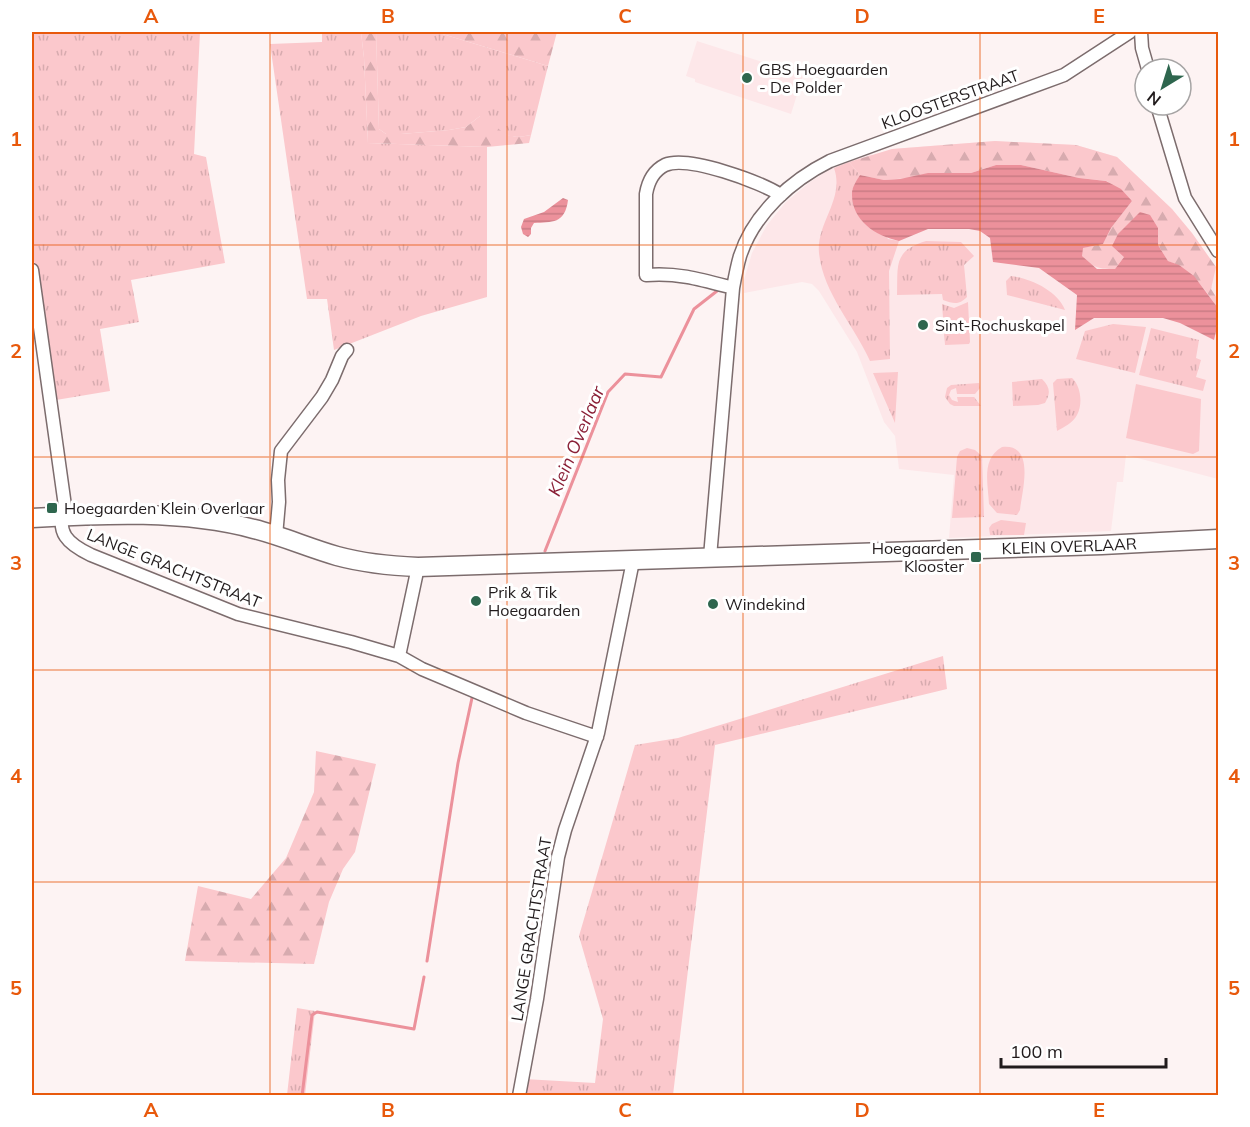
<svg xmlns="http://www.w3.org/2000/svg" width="1250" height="1127" viewBox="0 0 1250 1127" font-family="Mulish,sans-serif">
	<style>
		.built { fill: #fde7e9 }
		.grass { fill: url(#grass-tufts) }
		.forest { fill: url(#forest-firs) }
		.park { fill: #fbc8cc }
		.water { fill: url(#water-rules) }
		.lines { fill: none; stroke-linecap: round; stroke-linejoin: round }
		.stream { stroke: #ec919b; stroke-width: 3 }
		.minor-casing { stroke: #7c6c6d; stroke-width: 15 }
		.secondary-casing { stroke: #7c6c6d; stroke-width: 21 }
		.minor { stroke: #fff; stroke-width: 12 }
		.secondary { stroke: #fff; stroke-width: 18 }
		.grid { fill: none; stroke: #e8590c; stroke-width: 1.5; stroke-opacity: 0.55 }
		.poi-dot { fill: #2e664e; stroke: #fff; stroke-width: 2 }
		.labels { text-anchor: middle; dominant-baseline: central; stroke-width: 6; stroke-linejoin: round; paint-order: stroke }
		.poi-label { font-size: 16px; fill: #211b1c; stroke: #fff; text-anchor: start }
		.street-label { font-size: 16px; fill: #211b1c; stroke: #fff }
		.water-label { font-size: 18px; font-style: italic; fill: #8a2037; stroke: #fff }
		.neatline { fill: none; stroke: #e8590c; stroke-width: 2 }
		.grid-label { font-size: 20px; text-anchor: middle; font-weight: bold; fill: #e8590c }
	</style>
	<defs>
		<pattern id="grass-tufts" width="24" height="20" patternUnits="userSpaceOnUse" patternTransform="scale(1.5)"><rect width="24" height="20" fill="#fbc8cc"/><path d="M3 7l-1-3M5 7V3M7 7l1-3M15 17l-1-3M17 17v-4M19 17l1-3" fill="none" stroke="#d7abaf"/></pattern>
		<pattern id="forest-firs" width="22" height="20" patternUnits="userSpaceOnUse" patternTransform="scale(1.5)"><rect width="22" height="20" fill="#fbc8cc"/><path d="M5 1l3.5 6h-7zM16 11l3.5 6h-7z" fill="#d7abaf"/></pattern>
		<pattern id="water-rules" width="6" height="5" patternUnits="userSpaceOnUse" patternTransform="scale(1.5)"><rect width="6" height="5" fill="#ec919b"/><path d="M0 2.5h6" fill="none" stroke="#ca7c85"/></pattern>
	</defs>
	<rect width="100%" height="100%" fill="#fdf3f3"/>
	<!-- built -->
	<path class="built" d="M697,41L803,75L791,114L695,82V79L686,76Z
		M995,141L1076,145L1117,157L1172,209L1218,270V479L1126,455L1123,482H1117L1111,531L949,538L954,475L899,469L895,436L884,422L857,352L819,291L812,284L802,282L744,293V280L752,253L767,225L786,202L810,182L830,169L871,154L873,156L892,149Z"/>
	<!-- grass -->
	<path class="grass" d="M32,32H200L194,154L206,157L225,263L131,280L139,322L100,329L110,391L56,400L32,248Z
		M303,32H361L364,58L368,143L487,147V297L421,316L334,350L327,299H307L270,44L322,42V32Z
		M376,32H436L548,66L531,135C502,141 502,131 480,116L466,127L449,130L401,134H386L379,129Z
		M849,162L860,175L852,190L888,239L899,241L889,271L890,359L870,361C854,325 823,293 819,253C816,223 845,199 834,168Z
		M926,241L961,242L974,256L964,265L967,297C959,305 954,304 943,300L942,294L897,295C898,265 893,251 926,241Z
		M1011,276C1030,278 1058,291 1065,310L1007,295L1006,281Z
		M968,302L970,342L969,344L945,345L942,304L954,308Z
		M1113,324L1146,327L1135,373L1076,359L1085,331Z
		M1151,328L1199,340L1196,358L1201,360L1196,377L1206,380L1203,391L1139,375Z
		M898,372L895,423L873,373Z
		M1072,378C1081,386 1083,404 1077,415C1073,423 1064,427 1057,431L1053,383L1057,379Z
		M1042,379C1050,387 1051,393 1045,403L1038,405L1013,406L1012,382Z
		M979,383L980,388L975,394H957L956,388L951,390L949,395L952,400L958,402L957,397H974L981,406H954L950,404L945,397L947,388L951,385Z
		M1002,447C1036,443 1022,491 1020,510L1017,515L997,513L989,504C988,483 981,459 1002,447Z
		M967,448L975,450L982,456L984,517L952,518L957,457L960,451Z
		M1001,520L1026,523L1024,535H990L989,528L992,524Z
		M943,656L947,689L715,745L673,1095L521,1096L524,1079L595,1083L603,1019L579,936L635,745L678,738Z
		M297,1008L315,1011L305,1095H287Z"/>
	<!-- forest -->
	<path class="forest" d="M361,32H376L379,129L386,134H401L449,130L466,127L480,116H486C503,133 505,140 531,135L529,143L487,147L368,143L364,58Z
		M436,32H557L548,66Z
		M995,141L1076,145L1117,157L1172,209L1192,233L1216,267L1211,289L1218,300V308C1204,288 1192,270 1168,261L1158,245V228L1124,257L1115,269C1100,269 1092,268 1082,256V248L1103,244L1111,228L1132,201L1107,181L1079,178L1021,165H996L971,173L884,180L860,175L849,162L892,149Z
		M316,751L376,764L355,852L343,869L329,902L314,964L185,961L198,886L251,899L286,858L314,792Z"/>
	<!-- park -->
	<path class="park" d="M1136,384L1201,399L1199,451L1193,454L1126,438Z"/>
	<!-- water -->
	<path class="water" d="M996,165H1021L1079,178L1106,181L1121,189L1132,201L1111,228L1103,244L1083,248L1082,256L1097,269H1115L1124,257L1112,246L1118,234L1140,212L1150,215L1158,228V245L1168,261L1179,265L1194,276L1218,308V323L1214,340L1180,323L1163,318H1094L1075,330L1077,295L1039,268L993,262L990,238L980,231L969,229H928L899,241C875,236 851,220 852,193C852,187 857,180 860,175L884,180L900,179L928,173H971Z
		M563,198L568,200C565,224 552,222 534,223L531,228V234L528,237L523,234L521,227L524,219L544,212Z"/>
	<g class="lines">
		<!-- stream -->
		<path class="stream" d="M545,551L608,392L625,374L661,377L694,309L717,291
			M427,961L458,763L472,698
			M302,1096L312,1015L317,1012L414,1029L424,977"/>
		<!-- minor casing -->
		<g class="minor-casing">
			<path id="minor" d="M1141,32L1142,48L1148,69
				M1157,105L1185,198L1218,251
				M32,270L65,506C55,533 68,544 91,555L238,614L351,642L399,656
				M733,288C703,280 677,272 646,275V194C648,182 653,171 665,165C688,155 760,182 781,195
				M276,536L279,502L278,480L281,451L322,397L332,380L342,356L347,350
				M710,557L733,288C735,277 737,266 740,256C754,213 792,180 830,161L1064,75L1130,32
				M418,567L399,656L422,669L526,713L597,737
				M519,1096L537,999L558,857L565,830L598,733L633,561"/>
		</g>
		<!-- secondary casing -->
		<g class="secondary-casing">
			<g id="secondary">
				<path id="s1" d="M32,518C104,514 183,510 254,529C282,536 309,548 337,556C363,563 391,566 418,567L1102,545L1218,539"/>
			</g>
		</g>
		<!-- minor -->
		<use href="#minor" class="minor"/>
		<!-- secondary -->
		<use href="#secondary" class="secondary"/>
	</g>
	<!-- grid -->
	<path class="grid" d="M270,32V1096M507,32V1096M743,32V1096M980,32V1096M32,245H1218M32,457H1218M32,670H1218M32,882H1218"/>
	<!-- markers -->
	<g class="poi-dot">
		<circle cx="747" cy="78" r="6"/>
		<circle cx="923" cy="325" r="6"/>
		<rect x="46" y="502" width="12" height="12" rx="3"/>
		<rect x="970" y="551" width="12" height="12" rx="3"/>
		<circle cx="476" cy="601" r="6"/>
		<circle cx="713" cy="604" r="6"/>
	</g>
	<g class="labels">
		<!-- poi labels -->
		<g class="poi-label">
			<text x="759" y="69">GBS Hoegaarden<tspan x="759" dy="18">- De Polder</tspan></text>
			<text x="935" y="325">Sint-Rochuskapel</text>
			<text x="64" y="508">Hoegaarden Klein Overlaar</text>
			<text x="964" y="548" text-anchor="end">Hoegaarden<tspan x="964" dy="18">Klooster</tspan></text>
			<text x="488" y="592">Prik &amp; Tik<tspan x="488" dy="18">Hoegaarden</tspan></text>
			<text x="725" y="604">Windekind</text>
		</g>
		<!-- street labels -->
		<g class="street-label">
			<text transform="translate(950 99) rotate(-20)">KLOOSTERSTRAAT</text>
			<text stroke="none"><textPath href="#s1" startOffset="1044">KLEIN OVERLAAR</textPath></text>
			<text transform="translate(174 568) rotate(22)">LANGE GRACHTSTRAAT</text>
			<text transform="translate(531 929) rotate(-81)">LANGE GRACHTSTRAAT</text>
		</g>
		<!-- water labels -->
		<g class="water-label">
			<text transform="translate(576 441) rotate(-67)">Klein Overlaar</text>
		</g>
	</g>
	<!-- border -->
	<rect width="1250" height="1127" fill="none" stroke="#ffffff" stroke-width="66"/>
	<!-- north arrow -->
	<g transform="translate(1163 87) rotate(218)"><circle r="28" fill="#ffffff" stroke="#a6a4a4" stroke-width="1.5"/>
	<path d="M0-4.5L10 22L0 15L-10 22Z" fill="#2e664e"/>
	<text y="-9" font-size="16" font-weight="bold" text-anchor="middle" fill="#211b1c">N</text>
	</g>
	<!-- scale -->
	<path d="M1001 1058v9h165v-9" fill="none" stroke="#211b1c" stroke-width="3"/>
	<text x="1010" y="1058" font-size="18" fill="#211b1c" stroke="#ffffff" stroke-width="4.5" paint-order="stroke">100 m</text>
	<rect x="33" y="33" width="1184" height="1061" class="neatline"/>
	<g class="grid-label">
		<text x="151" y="23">A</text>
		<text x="388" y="23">B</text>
		<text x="625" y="23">C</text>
		<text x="862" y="23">D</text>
		<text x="1099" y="23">E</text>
		<text x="16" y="146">1</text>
		<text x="1234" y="146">1</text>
		<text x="16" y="358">2</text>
		<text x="1234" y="358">2</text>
		<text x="16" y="570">3</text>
		<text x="1234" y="570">3</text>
		<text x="16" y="783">4</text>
		<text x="1234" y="783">4</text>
		<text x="16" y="995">5</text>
		<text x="1234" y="995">5</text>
		<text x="151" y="1117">A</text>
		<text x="388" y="1117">B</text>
		<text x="625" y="1117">C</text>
		<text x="862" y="1117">D</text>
		<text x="1099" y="1117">E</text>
	</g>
</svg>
